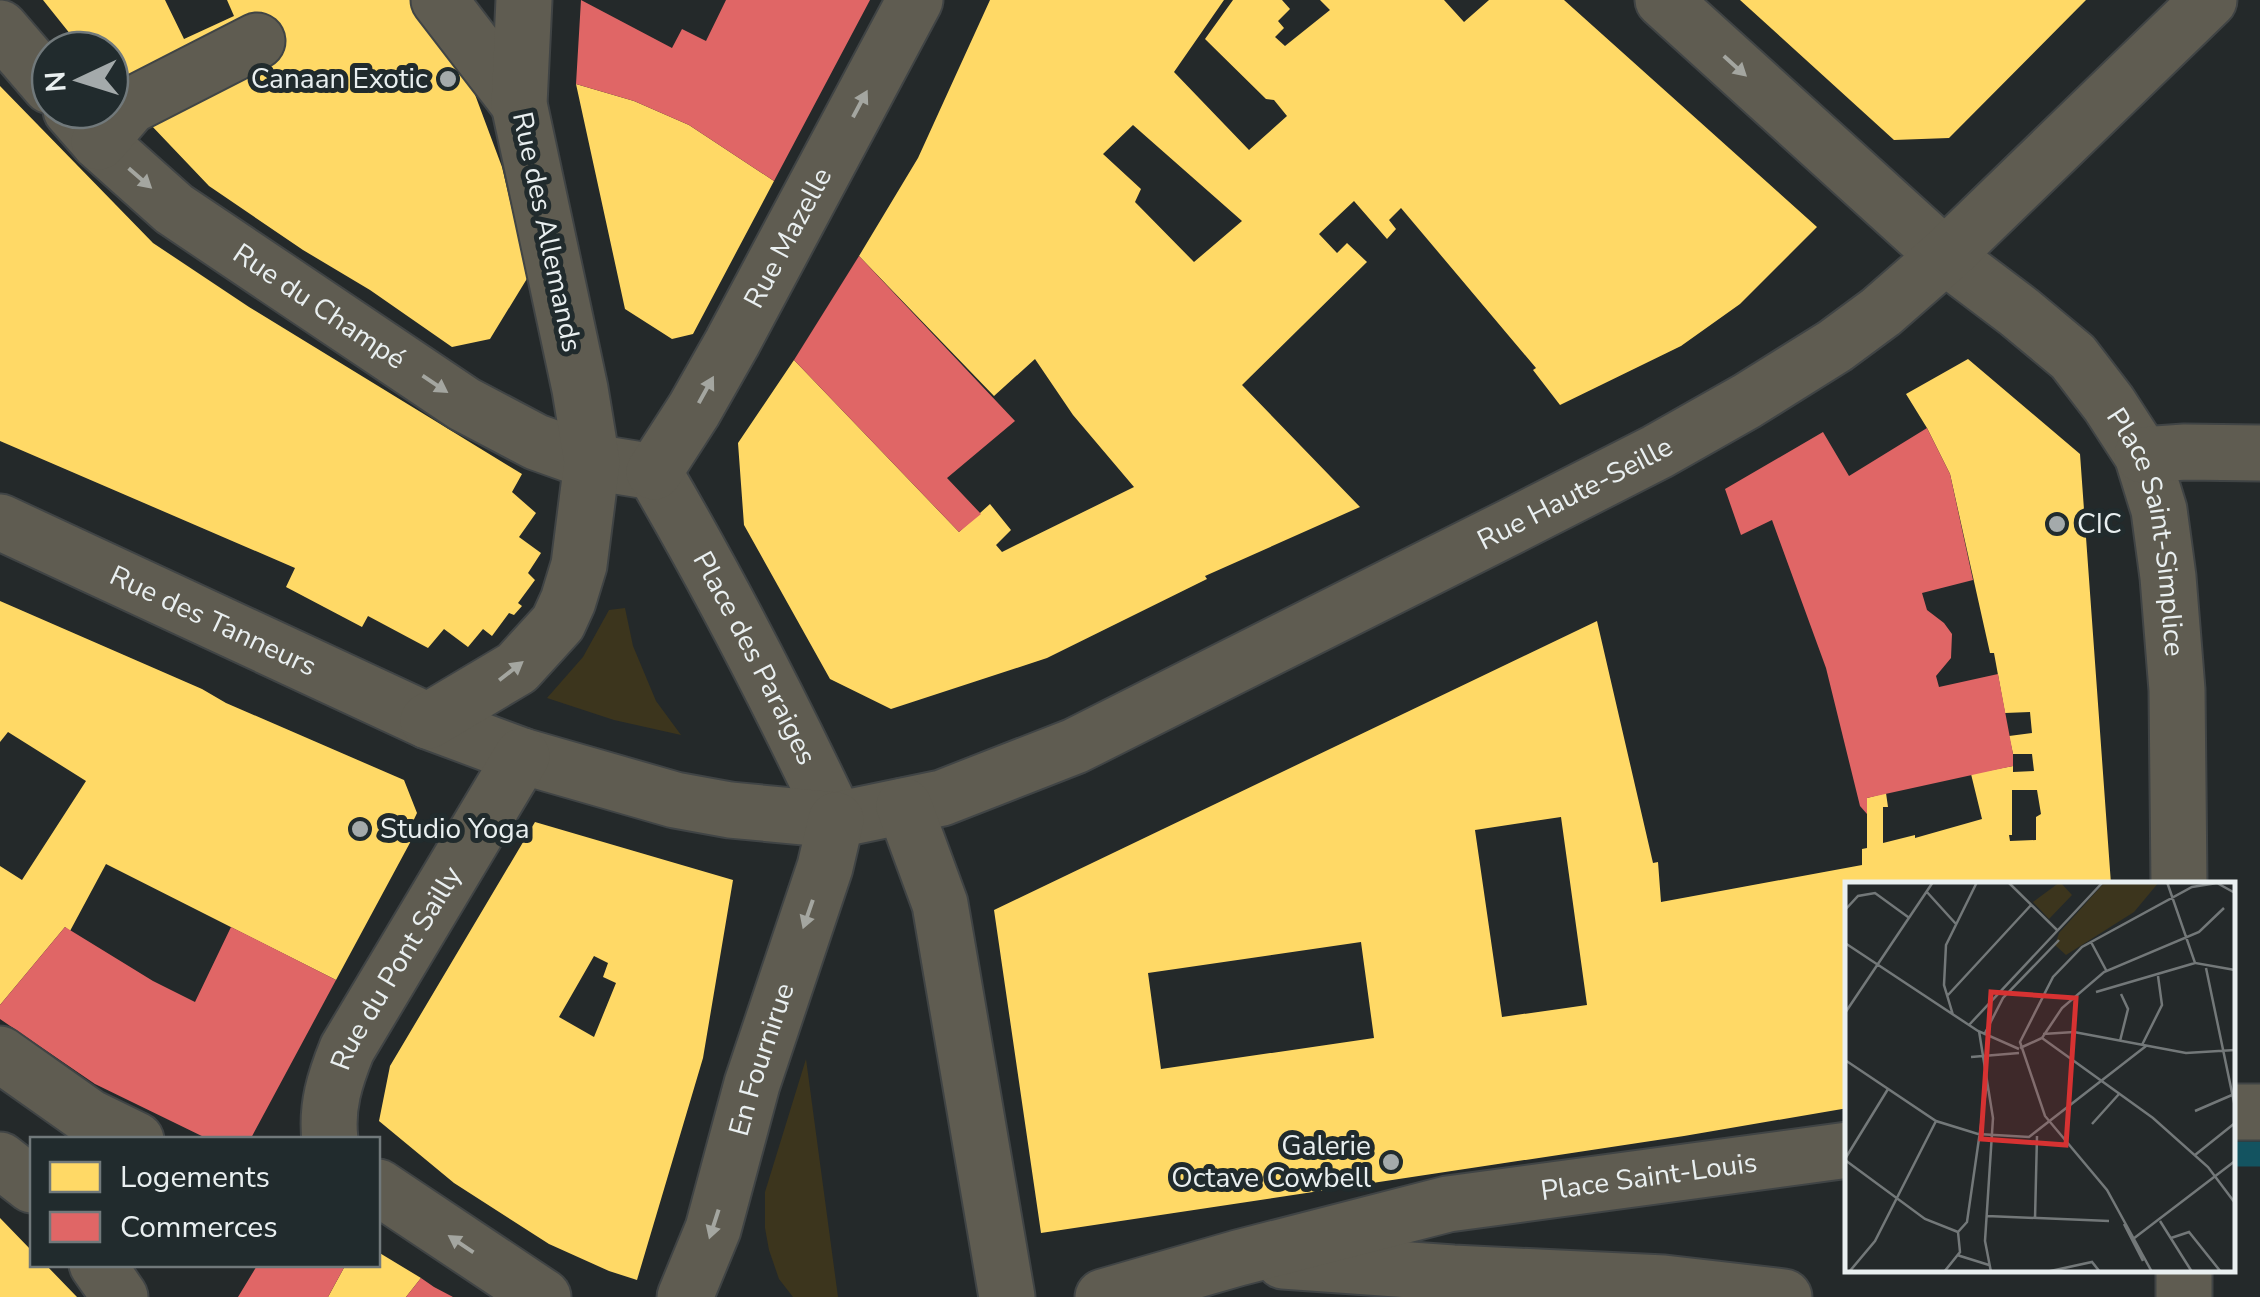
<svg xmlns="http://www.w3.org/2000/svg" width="2260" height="1297" viewBox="0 0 2260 1297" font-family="'Nunito Sans',sans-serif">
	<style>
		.green { fill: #3c351d }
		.homes { fill: #ffd966; fill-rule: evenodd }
		.shops { fill: #e06666 }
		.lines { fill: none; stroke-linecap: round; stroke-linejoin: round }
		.stream { stroke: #135360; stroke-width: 25 }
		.minor-casing { stroke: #404445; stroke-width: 59 }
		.minor { stroke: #5f5c51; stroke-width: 55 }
		.oneway { fill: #a4a6a0 }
		.poi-dot { fill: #a4aaab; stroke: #212b2d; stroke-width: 4 }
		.labels { text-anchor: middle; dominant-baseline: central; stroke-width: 10; stroke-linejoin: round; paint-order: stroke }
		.poi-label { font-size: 28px; fill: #e9eff0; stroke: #212b2d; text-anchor: end }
		.street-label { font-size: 28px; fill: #e9eff0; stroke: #212b2d }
		.inset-road { fill: none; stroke: #737879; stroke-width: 2.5 }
		.view { fill: #d73232; fill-opacity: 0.15; stroke: #d73232; stroke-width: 5 }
		.inset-edge { fill: none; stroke: #e9eff0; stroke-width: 5 }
	</style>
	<rect width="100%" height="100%" fill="#24292a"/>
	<!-- green -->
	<path class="green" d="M625,608L633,646L656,701L681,735L614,720L547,698L583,657L609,610Z
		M806,1059L838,1297H793L779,1279L769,1250L765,1228V1192Z"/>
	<!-- homes -->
	<path class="homes" d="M43,0H165L184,39L234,16L227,0H415L464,65L502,167L528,277L490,339L452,347L370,290L303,250L209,186L110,82V50H83Z
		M990,0H1224L1174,72L1249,150L1287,116L1274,100L1266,99L1205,39L1233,0H1282L1290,9L1278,21L1284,28L1275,37L1285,46L1330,10L1320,0H1444L1464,22L1489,0H1564L1817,227L1740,304L1681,346L1560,405L1533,370L1536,368L1401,208L1389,220L1396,229L1387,239L1354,201L1319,234L1337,253L1347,243L1367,262L1242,385L1360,507L1205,576L1207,579L1047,658L891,709L830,679L744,525L738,443L794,360L959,532L990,504L1011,530L996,545L1002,552L1134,487L1073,415L1035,359L994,396L859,256L918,158ZM1133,125L1242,221L1194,262L1135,202L1141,189L1103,154Z
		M1740,0H2086L1949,138L1894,140Z
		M576,84L634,101L689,125L774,181L693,334L672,339L625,309Z
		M0,86L153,243L249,307L522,474L512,492L536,513L519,537L541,553L528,573L535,580L518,603L522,606L514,615L509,613L492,636L483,629L468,647L444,629L428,648L368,616L362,627L286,587L295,568L0,441Z
		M1968,359L2080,454L2111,884H1848V1108L1684,1136L1041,1233L994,910L1597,621L1653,863L1658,862L1661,902L1862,865V849L1867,848V798L1886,793L1888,807H1883V843L1915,835V838L1982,819L1971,774L2013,766V772L2034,771L2032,754H2013L2009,736L2032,733L2030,712L2005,713L1994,653H1990L1950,474L1927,428L1906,394ZM2012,790H2037L2041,814L2036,817V840L2010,841L2009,835H2012ZM1561,817L1587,1005L1502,1017L1475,830ZM1361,942L1374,1038L1161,1069L1148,973Z
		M0,601L202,689L226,703L404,780L417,813L406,836L412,839L336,980L106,864L70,931L65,927L0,1005V866L22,880L86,781L8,732L0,742Z
		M535,822L733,880L703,1058L637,1280L609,1271L549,1244L454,1183L379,1121L390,1066ZM594,956L608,963L603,977L616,983L594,1037L559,1017Z
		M0,1218L32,1251V1264H45L77,1297H0Z
		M378,1252L421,1278L406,1297H328L346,1264H378Z"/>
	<!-- shops -->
	<path class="shops" d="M581,0L672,48L682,29L706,41L726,0H870L774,181L689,125L634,101L576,84Z
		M859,256L1015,421L947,478L981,514L959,532L794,360Z
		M1927,428L1950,474L1973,580L1922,593L1927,610L1944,623L1952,634L1951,658L1936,676L1939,687L1998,674L2013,754V766L1867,798V814L1860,806L1826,668L1772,520L1741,535L1725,489L1823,432L1849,476Z
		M65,927L153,981L195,1002L231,927L336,980L250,1140H210L95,1084L0,1019V1005Z
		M258,1264H346L328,1297H238Z
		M421,1278L434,1287L453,1297H406Z"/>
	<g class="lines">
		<!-- stream -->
		<path class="stream" d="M2232,1154H2260"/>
		<!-- minor casing -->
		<g class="minor-casing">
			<g id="minor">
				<path d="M439,0L519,104"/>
				<path id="s1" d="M1663,0L1945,256L2019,312L2073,357L2109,404L2142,455L2159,510L2168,577L2177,690L2179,884"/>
				<path d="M0,28L50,86"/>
				<path id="s2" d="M71,110L99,142L174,209L464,404L536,442L592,462L654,472C720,585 780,702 836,820"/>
				<path d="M99,142L130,106L257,41"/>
				<path d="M2142,455L2185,452L2260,453"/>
				<path id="s3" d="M654,472L694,410L732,343L915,0"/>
				<path id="s4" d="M0,522L428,721L522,756L675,800L730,810L836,820L942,798L1075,746L1516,524L1657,452L1747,401L1835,346L1881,312L1945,256L2209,0"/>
				<path d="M428,721L517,668L558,623L568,601L579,565L592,462L580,389L519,104L524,0"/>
				<path d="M904,806L940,904L1007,1297"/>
				<path d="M0,1054L89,1117L136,1140"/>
				<path d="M2232,1112H2260"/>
				<path id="s5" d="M330,1140C326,1106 335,1079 347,1049L522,756"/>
				<path d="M0,1160L32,1185"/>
				<path d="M378,1187L543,1297"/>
				<path d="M1283,1261L1453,1273L1664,1283L1784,1297"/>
				<path d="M97,1264L120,1297"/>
				<path d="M2184,1270V1297"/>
				<path id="s6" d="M685,1297L713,1229L752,1084L825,867L836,820"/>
				<path id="s7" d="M1103,1297L1238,1258L1448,1204L1848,1150"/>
			</g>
		</g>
		<!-- minor -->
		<use href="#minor" class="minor"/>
	</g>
	<!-- one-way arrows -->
	<defs><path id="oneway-solid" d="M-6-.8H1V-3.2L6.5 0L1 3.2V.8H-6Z" transform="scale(2.5)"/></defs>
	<g class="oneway">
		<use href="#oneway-solid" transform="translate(1735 66) rotate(42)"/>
		<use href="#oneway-solid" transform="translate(860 104) rotate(-62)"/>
		<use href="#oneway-solid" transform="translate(140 178) rotate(41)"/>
		<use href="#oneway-solid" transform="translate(435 384) rotate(34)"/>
		<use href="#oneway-solid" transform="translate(706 390) rotate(-61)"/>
		<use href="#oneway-solid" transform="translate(511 671) rotate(-38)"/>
		<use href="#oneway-solid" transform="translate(808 914) rotate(109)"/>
		<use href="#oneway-solid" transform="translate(714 1224) rotate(108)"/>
		<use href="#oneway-solid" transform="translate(461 1244) rotate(-146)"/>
	</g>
	<!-- markers -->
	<g class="poi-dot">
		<circle cx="448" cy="79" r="10"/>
		<circle cx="2057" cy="524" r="10"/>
		<circle cx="360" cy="829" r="10"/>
		<circle cx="1391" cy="1162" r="10"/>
	</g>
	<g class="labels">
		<!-- poi labels -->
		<g class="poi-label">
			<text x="428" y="79">Canaan Exotic</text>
			<text x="2077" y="524" text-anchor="start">CIC</text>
			<text x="380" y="829" text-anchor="start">Studio Yoga</text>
			<text x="1371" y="1146">Galerie<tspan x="1371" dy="32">Octave Cowbell</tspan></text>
		</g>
		<!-- street labels -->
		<g class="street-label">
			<text transform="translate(547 232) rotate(78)">Rue des Allemands</text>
			<text stroke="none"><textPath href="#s3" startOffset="270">Rue Mazelle</textPath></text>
			<text stroke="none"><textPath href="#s2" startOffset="318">Rue du Champé</textPath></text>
			<text stroke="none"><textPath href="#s4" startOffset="1705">Rue Haute-Seille</textPath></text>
			<text stroke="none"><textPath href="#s1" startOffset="740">Place Saint-Simplice</textPath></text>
			<text stroke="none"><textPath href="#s4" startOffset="235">Rue des Tanneurs</textPath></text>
			<text stroke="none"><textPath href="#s2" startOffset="908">Place des Paraiges</textPath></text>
			<text stroke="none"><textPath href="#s5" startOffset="188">Rue du Pont Sailly</textPath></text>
			<text stroke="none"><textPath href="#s6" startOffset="250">En Fournirue</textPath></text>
			<text stroke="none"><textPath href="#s7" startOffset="560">Place Saint-Louis</textPath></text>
		</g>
	</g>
	<!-- overview -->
	<g transform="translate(1845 882)">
		<rect width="390" height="390" fill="#24292a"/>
		<path d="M215,0L227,13L204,37L188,20ZM260,0H314L289,30L221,73L210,63L214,51Z" fill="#3c351d"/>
		<path class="inset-road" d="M163,0L213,49M322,0L350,81L390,88M81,9L111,42M0,28L13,14L30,11L63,35M246,60L261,88M0,61L133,149L174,167M361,86L390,225M251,110L350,81M103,113L187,22M0,131L88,0M108,133L99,103L101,63L132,0M124,143L258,0M134,149L148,236L140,359L146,390M198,152L229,150L341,171L390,168M139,153L158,116L214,58M197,156L308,236L363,285L390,321M275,159L283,127L276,112M297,163L317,123L313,94M175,166L197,156L217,126L259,90L354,50L379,26M126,175L174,171M0,178L91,239L133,252L184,255L301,164M350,229L387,213M247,242L274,212M350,273L390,241M0,277L43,207M0,278L80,337L113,350M142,334L264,339M190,337L192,254M315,339L347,390M279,342L298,379M113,350L122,340L142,201M326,356L344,350L376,390M288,357L390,279M112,373L144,383M4,390L30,359L91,239M99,390L115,370L113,350M201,390L247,380L255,390M307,390L262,308L200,234L175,160L208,95L237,65L347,5L372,1L390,11"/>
		<path class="view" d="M146,110L231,116L221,263L136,257Z"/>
		<rect width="390" height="390" class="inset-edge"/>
	</g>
	<!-- legend -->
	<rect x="30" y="1137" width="350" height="130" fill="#212b2d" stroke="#71797b" stroke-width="2.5"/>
	<rect x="50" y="1162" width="50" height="30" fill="#ffd966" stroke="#71797b" stroke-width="2.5"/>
	<text x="120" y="1187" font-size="30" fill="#e9eff0">Logements</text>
	<rect x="50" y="1212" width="50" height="30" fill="#e06666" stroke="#71797b" stroke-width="2.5"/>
	<text x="120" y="1237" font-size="30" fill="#e9eff0">Commerces</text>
	<!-- north arrow -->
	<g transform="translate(80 80) rotate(266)"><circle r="48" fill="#212b2d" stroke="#71797b" stroke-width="2.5"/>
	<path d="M0-8L18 38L0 25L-18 38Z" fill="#a4aaab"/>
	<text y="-15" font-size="28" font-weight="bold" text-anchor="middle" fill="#e9eff0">N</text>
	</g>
</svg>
